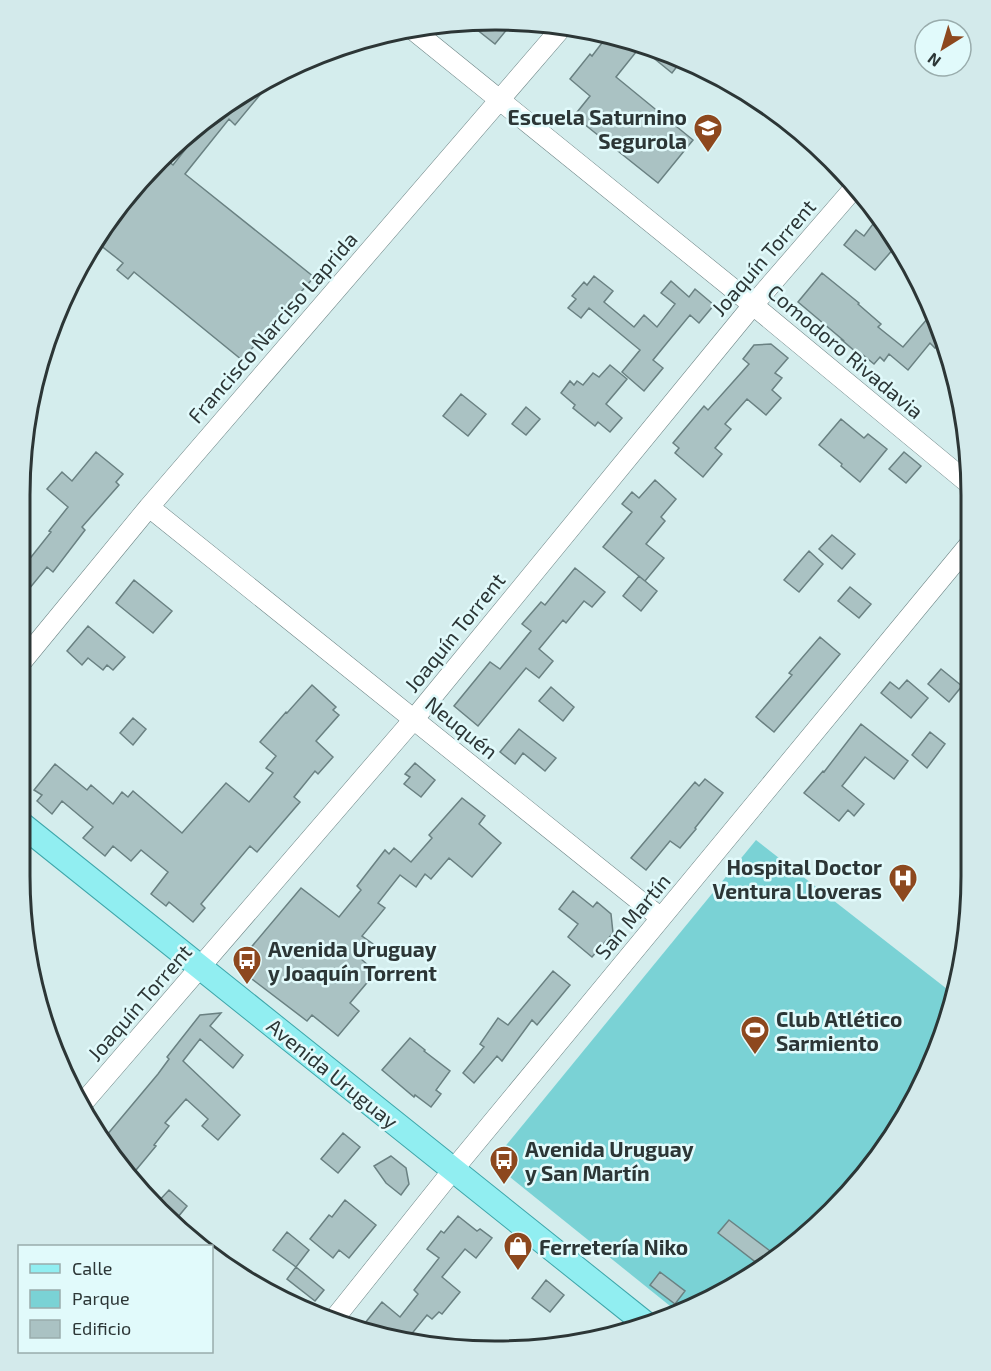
<svg xmlns="http://www.w3.org/2000/svg" width="991" height="1371" viewBox="0 0 991 1371" font-family="'Exo 2',sans-serif">
	<style>
		.green { fill: #7ad2d5 }
		.building { fill: #aac2c3; stroke: #6a8182; stroke-width: 1.5 }
		.lines { fill: none; stroke-linecap: round; stroke-linejoin: round }
		.minor-casing { stroke: #6e8586; stroke-width: 21 }
		.major-casing { stroke: #3ea6aa; stroke-width: 26 }
		.minor { stroke: #fff; stroke-width: 20 }
		.major { stroke: #91eef1; stroke-width: 24 }
		.labels { text-anchor: middle; dominant-baseline: central; stroke-width: 5; stroke-linejoin: round; paint-order: stroke }
		.poi-label { font-size: 21px; font-weight: bold; fill: #2c3636; stroke: #e1fafb; text-anchor: start }
		.street-label { font-size: 21px; fill: #2c3636; stroke: #e1fafb }
		.rim { fill: none; stroke: #2c3636; stroke-width: 3 }
	</style>
	<rect width="100%" height="100%" fill="#d4eded"/>
	<!-- green -->
	<path class="green" d="M756,840L956,996L908,1113L854,1189L786,1253L680,1314L505,1173L503,1149Z"/>
	<!-- building -->
	<path class="building" d="M466,21H493L513,22L495,44Z
		M608,35L648,45L682,60L672,73L640,47L616,77L693,140L658,183L574,116L590,96L570,79L590,54L592,56Z
		M271,77L273,79L235,125L229,119L185,174L314,277L242,360L134,272L128,279L117,270L123,263L95,241L100,231L115,214L119,217L167,160L173,165L196,136L191,133L205,118Z
		M879,216L895,243V247L875,270L844,245L856,230L864,236Z
		M822,273L859,303L858,304L881,324L878,327L903,347L934,311L942,339L935,348L930,343L908,370L889,354L884,361L880,357L874,364L858,351L857,353L842,340H843L798,302Z
		M594,276L613,291L604,302L634,327L644,315L657,327L675,304L661,293L671,281L689,297L695,289L714,305L699,323L690,315L671,338L653,360L663,368L644,391L622,372L640,350L589,308L581,318L568,308L576,299L572,296L584,282L587,285Z
		M771,344L788,358L775,373L782,378L772,390L781,398L766,415L747,399L725,424L731,429L715,448L722,454L703,477L675,453L679,448L673,443L704,406L708,410L749,364L743,359L754,345Z
		M610,365L627,379L606,404L622,418L610,432L598,422L595,426L573,408L575,405L561,393L570,381L574,385L577,381L583,385L593,373L599,377Z
		M461,394L486,414L468,436L443,416Z
		M526,407L540,419L526,435L512,424Z
		M841,419L864,438L868,434L887,449L860,482L841,466L842,464L819,445Z
		M96,452L123,474L116,482L119,485L82,527L85,530L53,572L47,567L20,600V571L51,532L49,531L68,507L47,489L62,472L72,481Z
		M904,452L921,466L906,483L889,469Z
		M655,480L676,499L661,517L665,521L646,544L664,558L645,581L603,547L632,512L622,504L632,492L639,498Z
		M832,535L855,554L842,569L819,549Z
		M809,551L823,564L799,592L784,580Z
		M575,568L605,592L592,607L584,601L566,623L563,620L539,649L553,661L539,678L526,668L478,726L454,706L490,662L500,669L531,631L522,624L541,602L545,605Z
		M639,576L657,591L641,611L623,596Z
		M134,580L172,611L153,633L116,603Z
		M850,587L871,604L859,618L838,601Z
		M88,626L125,657L113,670L107,665L103,670L88,658L82,665L67,651Z
		M820,637L840,654L774,732L756,717L792,675L789,673Z
		M941,669L962,686L949,702L928,684Z
		M907,680L928,698L911,718L881,693L890,682L899,689Z
		M312,685L336,707L333,710L339,715L316,741L333,757L318,774L315,771L294,797L300,802L257,852L250,846L201,904L205,908L193,922L169,902L166,906L151,894L168,872L141,850L131,861L113,846L105,856L83,838L93,827L62,801L52,814L37,801L42,795L34,790L55,764L87,790L91,785L113,804L122,792L128,797L133,791L182,833L226,783L249,802L273,773L266,768L276,756L260,742L286,712L287,713Z
		M551,687L574,707L563,721L539,701Z
		M133,718L146,729L133,745L120,733Z
		M861,724L908,761L894,779L865,757L842,786L864,804L854,816L848,810L839,821L804,793L823,771L824,772Z
		M519,729L556,758L545,771L523,753L515,764L500,752Z
		M930,732L945,744L927,768L912,755Z
		M415,763L435,780L421,797L404,784L410,777L405,774Z
		M705,779L723,793L695,828L696,829L680,848L670,841L646,870L631,858L695,782L699,786Z
		M462,798L485,816L479,824L501,843L472,877L449,858L431,879L425,874L416,887L400,875L378,903L385,908L362,936L373,944L361,959L376,972L350,1003L359,1011L338,1036L312,1015L307,1021L244,973L243,957L301,888L339,917L361,890L357,886L385,850L389,854L394,848L411,862L432,838L429,835Z
		M573,891L593,907L597,902L611,914L613,933L592,957L568,937L578,924L559,909Z
		M553,971L570,985L537,1025L532,1020L502,1061L497,1056L474,1083L463,1073L484,1047L480,1044L498,1018L508,1025Z
		M221,1013L210,1026L243,1055L233,1068L200,1039L183,1061L240,1115L218,1140L202,1126L208,1119L186,1099L165,1123L169,1126L154,1145L156,1146L131,1176L101,1142L158,1074L169,1059L167,1057L200,1015Z
		M410,1038L425,1050L424,1051L450,1071L436,1090L441,1094L431,1107L415,1095L414,1097L382,1070Z
		M343,1133L360,1147L338,1173L321,1159Z
		M391,1156L406,1168L409,1184L401,1195L386,1183L374,1166Z
		M169,1190L187,1206L173,1223L156,1204Z
		M345,1200L376,1225L349,1258L339,1250L333,1258L310,1239L329,1215L332,1217Z
		M458,1216L477,1231L480,1229L492,1238L476,1258L465,1249L442,1277L460,1292L442,1314L439,1312L432,1319L427,1315L405,1342H401L389,1332L385,1336L361,1328L382,1302L400,1317L418,1294L414,1290L439,1258L427,1249L441,1231L444,1233Z
		M729,1220L778,1257L762,1267L718,1233Z
		M287,1232L309,1250L296,1267L273,1250Z
		M296,1267L324,1290L315,1301L287,1279Z
		M660,1272L685,1291L675,1304L650,1285Z
		M546,1280L564,1295L550,1312L532,1298Z"/>
	<g class="lines">
		<!-- minor casing -->
		<g class="minor-casing">
			<path id="minor" d="M412,29L753,305L968,483
				M149,507L661,918
				M20,664L149,507L564,25
				M83,1103L414,719L753,305L855,187
				M334,1319L453,1170L968,546"/>
		</g>
		<!-- major casing -->
		<g class="major-casing">
			<path id="major" d="M20,823L646,1324"/>
		</g>
		<!-- minor -->
		<use href="#minor" class="minor"/>
		<!-- major -->
		<use href="#major" class="major"/>
	</g>
	<!-- icons -->
	<defs>
		<g id="school-pin" transform="scale(1.5)"><path d="M0 17L-7.5 6A9.5 9.5 0 1 1 7.5 6Z" fill="#8d481e" stroke="#e1fafb"/><path d="M0-5L7-2L0 1L-7-2ZM-4 1L0 2.5L4 1V4Q0 6-4 4Z" fill="#fff"/></g>
		<g id="hospital-pin" transform="scale(1.5)"><path d="M0 17L-7.5 6A9.5 9.5 0 1 1 7.5 6Z" fill="#8d481e" stroke="#e1fafb"/><path d="M-5-5h3v3.5h4V-5h3V5h-3V1.5h-4V5h-3Z" fill="#fff"/></g>
		<g id="bus-pin" transform="scale(1.5)"><path d="M0 17L-7.5 6A9.5 9.5 0 1 1 7.5 6Z" fill="#8d481e" stroke="#e1fafb"/><path d="M-5-6H5V4H4V6H2V4H-2V6H-4V4H-5ZM-3.5-4V0h7V-4ZM-3.5 1.2v1.5H-2V1.2ZM2 1.2v1.5H3.5V1.2Z" fill="#fff"/></g>
		<g id="stadium-pin" transform="scale(1.5)"><path d="M0 17L-7.5 6A9.5 9.5 0 1 1 7.5 6Z" fill="#8d481e" stroke="#e1fafb"/><path d="M0-5a6.5 5 0 1 0 0 10a6.5 5 0 1 0 0-10ZM-3.5-1.8h7v3.6h-7Z" fill="#fff"/></g>
		<g id="shop-pin" transform="scale(1.5)"><path d="M0 17L-7.5 6A9.5 9.5 0 1 1 7.5 6Z" fill="#8d481e" stroke="#e1fafb"/><path d="M-5-2.5h2.3a2.7 3.5 0 0 1 5.4 0H5L5.5 6h-11ZM-1.5-2.5h3a1.5 2.3 0 0 0-3 0Z" fill="#fff"/></g>
	</defs>
	<g fill-rule="evenodd">
		<use href="#school-pin" x="708" y="128"/>
		<use href="#hospital-pin" x="903" y="878"/>
		<use href="#bus-pin" x="247" y="960"/>
		<use href="#stadium-pin" x="755" y="1030"/>
		<use href="#bus-pin" x="504" y="1160"/>
		<use href="#shop-pin" x="518" y="1246"/>
	</g>
	<g class="labels">
		<!-- poi labels -->
		<g class="poi-label">
			<text x="687" y="116" text-anchor="end">Escuela Saturnino<tspan x="687" dy="24">Segurola</tspan></text>
			<text x="882" y="866" text-anchor="end">Hospital Doctor<tspan x="882" dy="24">Ventura Lloveras</tspan></text>
			<text x="268" y="948">Avenida Uruguay<tspan x="268" dy="24">y Joaquín Torrent</tspan></text>
			<text x="776" y="1018">Club Atlético<tspan x="776" dy="24">Sarmiento</tspan></text>
			<text x="525" y="1148">Avenida Uruguay<tspan x="525" dy="24">y San Martín</tspan></text>
			<text x="539" y="1246">Ferretería Niko</text>
		</g>
		<!-- street labels -->
		<g class="street-label">
			<text transform="translate(763 257) rotate(-49)">Joaquín Torrent</text>
			<text transform="translate(272 327) rotate(-49)">Francisco Narciso Laprida</text>
			<text transform="translate(846 351) rotate(40)">Comodoro Rivadavia</text>
			<text transform="translate(454 632) rotate(-51)">Joaquín Torrent</text>
			<text transform="translate(462 727) rotate(39)">Neuquén</text>
			<text transform="translate(632 916) rotate(-50)">San Martín</text>
			<text transform="translate(139 1002) rotate(-49)">Joaquín Torrent</text>
			<text transform="translate(333 1073) rotate(39)">Avenida Uruguay</text>
		</g>
	</g>
	<!-- crop -->
	<path d="M0 0H991V1371H0ZM495 30H496A465 465 0 0 1 961 495V876A465 465 0 0 1 496 1341H495A465 465 0 0 1 30 876V495A465 465 0 0 1 495 30Z" fill="#d3eaeb" fill-rule="evenodd"/>
	<path class="rim" d="M495 30H496A465 465 0 0 1 961 495V876A465 465 0 0 1 496 1341H495A465 465 0 0 1 30 876V495A465 465 0 0 1 495 30Z"/>
	<!-- legend -->
	<rect x="18" y="1245" width="195" height="108" fill="#e1fafb" stroke="#99acac" stroke-width="1.5"/>
	<rect x="30" y="1264" width="30" height="9" fill="#91eef1" stroke="#99acac" stroke-width="1.5"/>
	<text x="72" y="1275" font-size="18" fill="#2c3636">Calle</text>
	<rect x="30" y="1290" width="30" height="18" fill="#7ad2d5" stroke="#99acac" stroke-width="1.5"/>
	<text x="72" y="1305" font-size="18" fill="#2c3636">Parque</text>
	<rect x="30" y="1320" width="30" height="18" fill="#aac2c3" stroke="#99acac" stroke-width="1.5"/>
	<text x="72" y="1335" font-size="18" fill="#2c3636">Edificio</text>
	<!-- north arrow -->
	<g transform="translate(943 48) rotate(217)"><circle r="28" fill="#e1fafb" stroke="#99acac" stroke-width="1.5"/>
	<path d="M0-4.5L10 22L0 15L-10 22Z" fill="#8d481e"/>
	<text y="-9" font-size="16" font-weight="bold" text-anchor="middle" fill="#2c3636">N</text>
	</g>
</svg>
